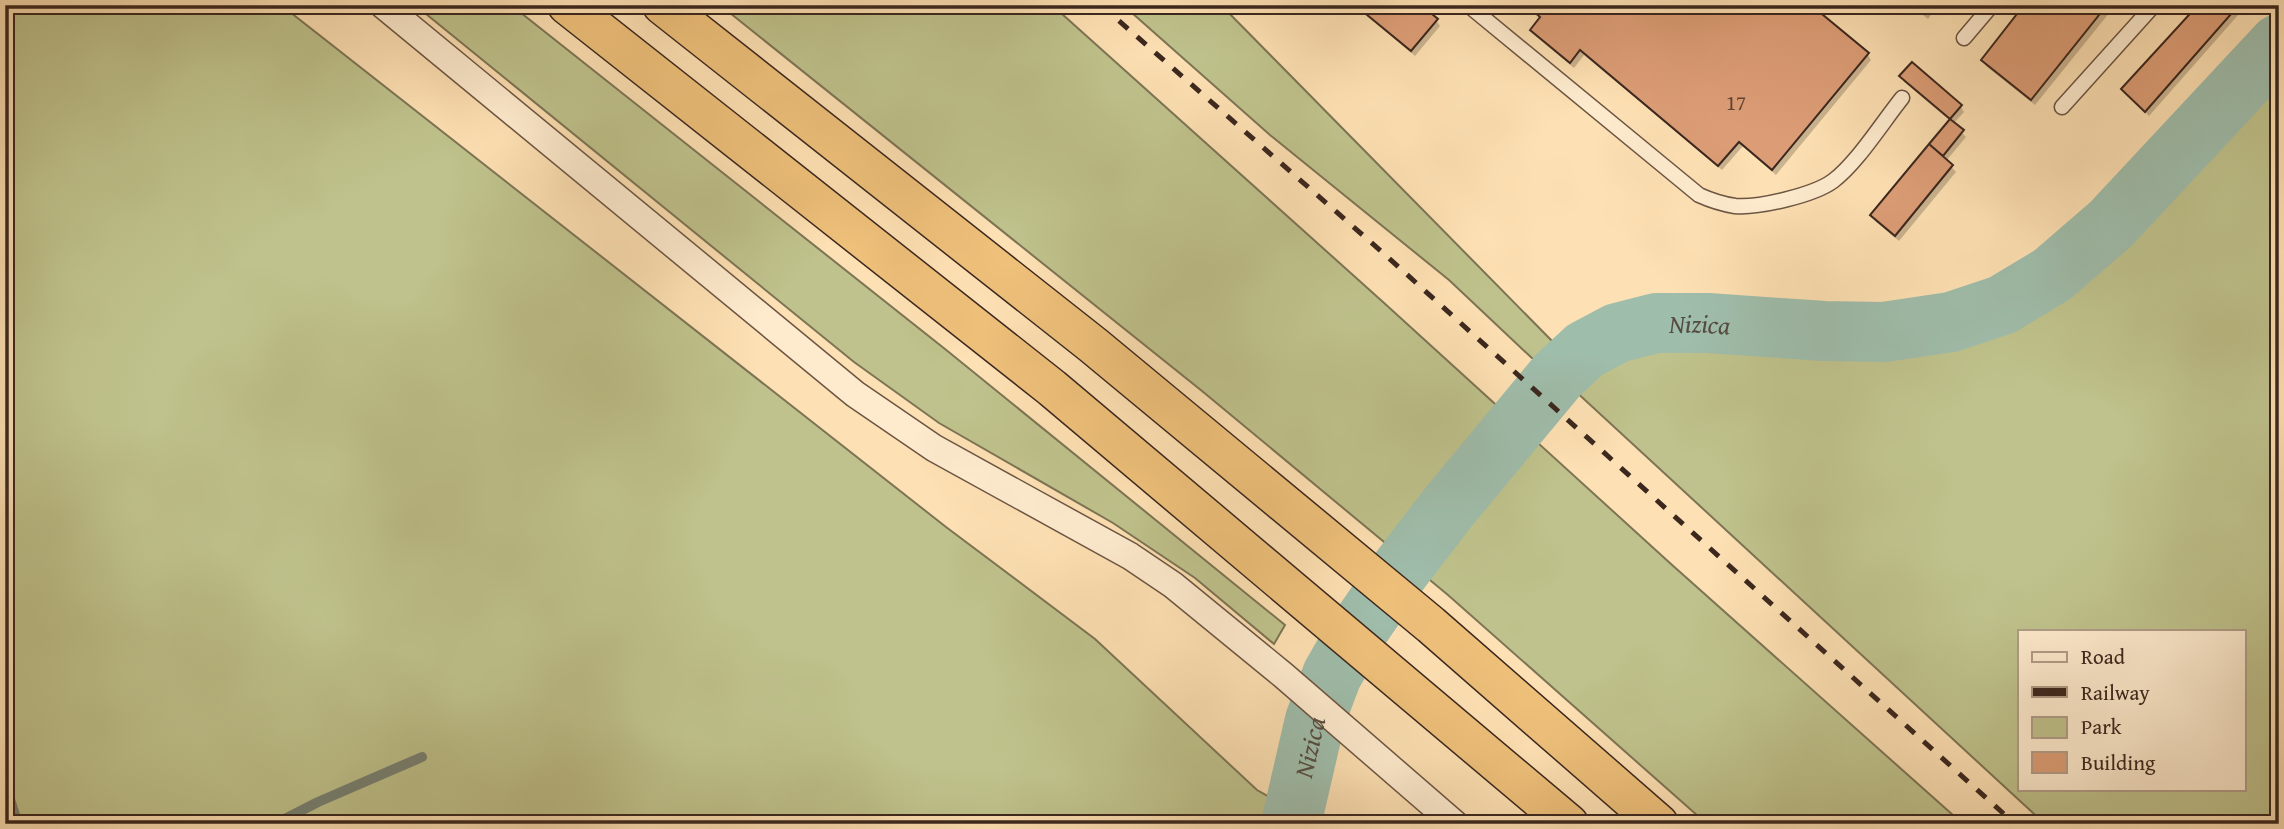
<svg xmlns="http://www.w3.org/2000/svg" width="2284" height="829" viewBox="0 0 2284 829" font-family="'Gentium Book Plus',serif">
	<style>
		.green { fill: #bfc28c; stroke: #7d7455; stroke-width: 2; fill-rule: evenodd }
		.shadow { fill: #0003 }
		.lines { fill: none; stroke-linecap: round; stroke-linejoin: round }
		.stream { stroke: #778173; stroke-width: 10 }
		.river { stroke: #9fbdab; stroke-width: 60 }
		.building { fill: #dc9d76; stroke: #3b271e; stroke-width: 2 }
		.lane-casing { stroke: #6c5543; stroke-width: 17 }
		.street-casing { stroke: #6c5543; stroke-width: 29 }
		.highway-casing { stroke: #3b271e; stroke-width: 41 }
		.lane { stroke: #feebce; stroke-width: 14 }
		.street { stroke: #feebce; stroke-width: 26 }
		.highway { stroke: #eec07a; stroke-width: 38 }
		.rail { stroke: #3b271e; stroke-width: 5; stroke-dasharray: 12 12; stroke-linecap: butt }
		.labels { text-anchor: middle; dominant-baseline: central; stroke-width: 6; stroke-linejoin: round; paint-order: stroke }
		.number-label { font-size: 21px; fill: #634434 }
		.water-label { font-size: 26px; font-style: italic; fill: #544c41; stroke: #feebce }
	</style>
	<rect width="100%" height="100%" fill="#fde0b3"/>
	<filter id="stains"><feTurbulence type="fractalNoise" baseFrequency=".00286" numOctaves="4"/><feColorMatrix values="0 0 0 0 .2 0 0 0 0 .09 0 0 0 0 .02 0 0 0 .5 -.17"/></filter>
	<radialGradient id="worn" r=".72"><stop offset=".6" stop-color="#630" stop-opacity="0"/><stop offset="1" stop-color="#630" stop-opacity=".3"/></radialGradient>
	<!-- green -->
	<path class="green" d="M5,5H281L946,527L1095,639L1257,790L1317,824H5Z
		M415,5H511L945,349L1285,625L1274,644L1195,578L1113,523L939,423L854,362Z
		M720,5H1052L1383,302L1671,564L1963,824H1707L1448,595L1202,391Z
		M1123,5H1221L1555,344L1535,361L1449,280L1270,135Z
		M2279,77V824H2045L1573,389C1588,374 1604,360 1624,352C1663,336 1709,343 1750,346C1836,352 1930,361 2011,322C2046,305 2076,280 2105,255C2138,226 2172,196 2201,164C2227,135 2252,105 2279,77ZM2020,631H2244V789H2020Z"/>
	<!-- shadow -->
	<path class="shadow" d="M1354,5H1418L1436,20L1440,26L1415,56Z
		M1525,5H1808L1868,55L1871,60L1776,175L1743,146L1722,170L1584,55L1574,68L1536,36L1532,30L1541,19Z
		M1910,5H1938L1928,19Z
		M2106,5L2110,12L2035,105L1986,66L1983,60Z
		M2200,5H2247L2149,116L2123,90Z
		M1912,64L1961,107L1964,112L1953,124L1966,137L1946,161L1956,172L1899,241L1875,221L1872,216L1951,121L1904,82L1901,76Z"/>
	<g class="lines">
		<!-- stream -->
		<path class="stream" d="M5,784L18,824
			M275,824L318,802L422,757"/>
		<!-- river -->
		<path class="river" id="s1" d="M1291,824L1315,720L1332,675L1355,635L1398,573L1447,509L1558,375L1585,350L1617,333L1656,323H1708L1824,331L1884,332L1951,322L2002,305L2052,275L2111,224L2279,44"/>
	</g>
	<!-- building -->
	<path class="building" d="M1355,5H1421L1438,19L1411,51Z
		M1527,5H1811L1869,53L1772,170L1739,142L1718,166L1580,50L1570,63L1530,30L1540,17Z
		M2024,5H2107L2031,100L1981,60Z
		M2198,5H2239L2145,112L2121,89Z
		M1912,62L1962,105L1950,119L1899,76Z
		M1950,119L1964,130L1943,156L1929,144Z
		M1929,144L1953,165L1895,236L1870,215Z"/>
	<g class="lines">
		<!-- lane casing -->
		<g class="lane-casing">
			<path id="lane" d="M1468,5L1699,195C1710,200 1722,204 1735,206C1759,208 1814,195 1833,181C1857,163 1882,123 1902,98
				M1964,38L1992,5
				M2062,107L2154,5"/>
		</g>
		<!-- street casing -->
		<g class="street-casing">
			<path id="street" d="M383,5L855,394L934,448L1130,556L1173,585L1283,675L1455,824"/>
		</g>
		<!-- highway casing -->
		<g class="highway-casing">
			<path id="highway" d="M567,5L1052,388L1569,824
				M662,5L1093,345L1431,625L1659,824"/>
		</g>
		<!-- lane -->
		<use href="#lane" class="lane"/>
		<!-- street -->
		<use href="#street" class="street"/>
		<!-- highway -->
		<use href="#highway" class="highway"/>
		<!-- rail -->
		<path class="rail" d="M1101,5L1382,252L2015,824"/>
	</g>
	<g class="labels">
		<!-- number labels -->
		<g class="number-label">
			<text x="1736" y="102">17</text>
		</g>
		<!-- water labels -->
		<g class="water-label">
			<text stroke="none"><textPath href="#s1" startOffset="688">Nizica</textPath></text>
			<text stroke="none"><textPath href="#s1" startOffset="79">Nizica</textPath></text>
		</g>
	</g>
	<!-- margin -->
	<rect width="2284" height="829" fill="none" stroke="#fde0b3" stroke-width="28"/>
	<rect x="7" y="7" width="2270" height="815" fill="none" stroke="#3b271e" stroke-width="3.5"/>
	<rect x="14" y="14" width="2256" height="801" fill="none" stroke="#3b271e" stroke-width="2"/>
	<!-- legend -->
	<rect x="2018" y="630" width="228" height="161" fill="#feebce" stroke="#b09d88" stroke-width="2"/>
	<rect x="2032" y="652" width="35" height="10" fill="#feebce" stroke="#b09d88" stroke-width="2"/>
	<text x="2081" y="664" font-size="21" fill="#3b271e">Road</text>
	<rect x="2032" y="687" width="35" height="10" fill="#3b271e" stroke="#b09d88" stroke-width="2"/>
	<text x="2081" y="700" font-size="21" fill="#3b271e">Railway</text>
	<rect x="2032" y="717" width="35" height="21" fill="#bfc28c" stroke="#b09d88" stroke-width="2"/>
	<text x="2081" y="734" font-size="21" fill="#3b271e">Park</text>
	<rect x="2032" y="752" width="35" height="21" fill="#dc9d76" stroke="#b09d88" stroke-width="2"/>
	<text x="2081" y="770" font-size="21" fill="#3b271e">Building</text>
	<rect width="100%" height="100%" filter="url(#stains)"/>
	<rect width="100%" height="100%" fill="url(#worn)"/>
</svg>
